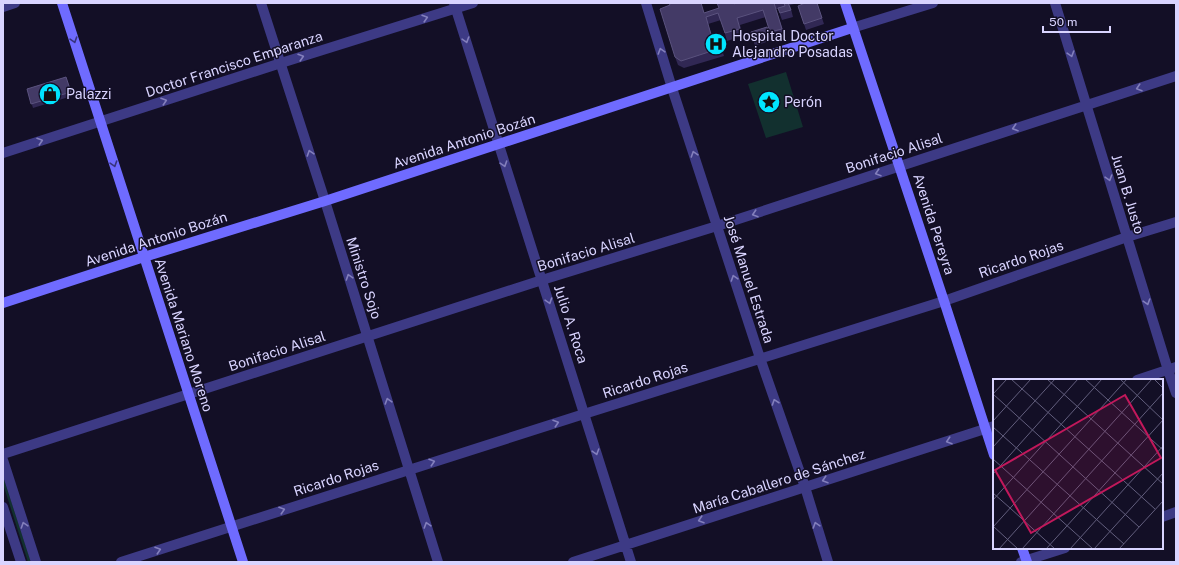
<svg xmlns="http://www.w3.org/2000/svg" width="1179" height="565" viewBox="0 0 1179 565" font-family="'Public Sans',sans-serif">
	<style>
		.green { fill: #12302f }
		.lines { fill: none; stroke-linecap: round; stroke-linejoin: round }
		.minor { stroke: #3d3a85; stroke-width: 10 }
		.tertiary { stroke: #3d3a85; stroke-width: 10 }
		.secondary { stroke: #6f6bff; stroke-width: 10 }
		.wall { fill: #312854 }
		.building { fill: #433a66; stroke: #5a527e }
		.oneway { stroke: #837fbc }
		.oneway2 { stroke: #38347d }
		.labels { text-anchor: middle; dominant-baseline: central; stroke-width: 3; stroke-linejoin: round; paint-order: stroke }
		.poi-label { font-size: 14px; fill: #d9d4ff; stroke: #130f26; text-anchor: start }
		.street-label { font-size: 14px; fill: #d9d4ff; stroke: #130f26 }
		.inset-road { fill: none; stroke: #625e7d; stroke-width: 1 }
		.view { fill: #c2185b; fill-opacity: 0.15; stroke: #c2185b; stroke-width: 2 }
		.inset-edge { fill: none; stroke: #d9d4ff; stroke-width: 2 }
	</style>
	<rect width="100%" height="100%" fill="#130f26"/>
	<!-- green -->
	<path class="green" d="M786,72L803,127L766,138L748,84Z
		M3,476L31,562H28L3,484Z"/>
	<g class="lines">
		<!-- minor -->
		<path class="minor" d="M261,3L325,201L438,562
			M454,3L631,562
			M646,3L672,88L760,358L805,487L828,562
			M1055,3L1168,370L1176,393
			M3,7L15,3
			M3,153L281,63L473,3
			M1137,380L1176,367
			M3,454L542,280L717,226L1176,76
			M1162,517L1176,512
			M121,562L584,414L944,301L1127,237L1176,222
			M573,562L994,426
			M1021,562L1065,548"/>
		<!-- tertiary -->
		<path class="tertiary" d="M852,28L933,3
			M3,460L36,562
			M3,507L21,562"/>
		<!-- secondary -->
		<path class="secondary" d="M62,3L243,562
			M845,3L944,301L994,455
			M3,303L144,257L325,201L852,28
			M1022,548L1027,562"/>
	</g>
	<!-- wall -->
	<path class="wall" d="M717,3H734V4L736,3H798L790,5L793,17L782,20L778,9H776L785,36L773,40L766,17L740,25L743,36L727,41L721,20L708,24L715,44L720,43L724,56L684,68L678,65L675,57L704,13L719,8Z
		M817,3L824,24L806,30L798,6Z
		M767,27L772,40L755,46L751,32Z
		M66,77L72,96L33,108L27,89Z"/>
	<!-- building -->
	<path class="building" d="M669,3H701L704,13L719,8L717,3H733L734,4L736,3H774L782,29L770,32L763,10L737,18L740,29L725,33L718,13L706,17L714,45L720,43L721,48L681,61L675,57L660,9L670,5Z
		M784,3H788L791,10L780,13L778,8L785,6Z
		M805,3H817L822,18L804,24L798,6Z
		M767,27L770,36L754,42L751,32Z
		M66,77L71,92L31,104L27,89Z"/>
	<!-- one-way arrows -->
	<defs><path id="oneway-chevron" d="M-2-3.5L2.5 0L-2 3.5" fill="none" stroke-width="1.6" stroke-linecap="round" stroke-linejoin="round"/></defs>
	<g class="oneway">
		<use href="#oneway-chevron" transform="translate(425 18) rotate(-17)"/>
		<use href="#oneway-chevron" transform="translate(466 40) rotate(73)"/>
		<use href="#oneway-chevron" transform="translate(661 51) rotate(-107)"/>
		<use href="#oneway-chevron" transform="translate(1071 54) rotate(73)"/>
		<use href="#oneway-chevron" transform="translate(301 57) rotate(-17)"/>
		<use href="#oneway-chevron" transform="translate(1139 88) rotate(162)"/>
		<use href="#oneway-chevron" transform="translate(164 101) rotate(-18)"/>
		<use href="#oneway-chevron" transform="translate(1015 128) rotate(162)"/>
		<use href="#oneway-chevron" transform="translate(40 141) rotate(-18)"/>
		<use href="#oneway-chevron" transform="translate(310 153) rotate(-108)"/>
		<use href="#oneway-chevron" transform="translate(694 154) rotate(-108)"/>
		<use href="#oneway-chevron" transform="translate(504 164) rotate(72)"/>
		<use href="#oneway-chevron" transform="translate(878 173) rotate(162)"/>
		<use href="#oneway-chevron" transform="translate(1109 178) rotate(73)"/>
		<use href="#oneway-chevron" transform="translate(755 214) rotate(162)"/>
		<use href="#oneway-chevron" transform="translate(349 277) rotate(-108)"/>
		<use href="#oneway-chevron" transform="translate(734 278) rotate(-108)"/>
		<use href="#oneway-chevron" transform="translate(549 301) rotate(72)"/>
		<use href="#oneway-chevron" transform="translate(1147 302) rotate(73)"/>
		<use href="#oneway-chevron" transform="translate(388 401) rotate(-107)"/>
		<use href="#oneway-chevron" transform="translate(775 402) rotate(-109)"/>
		<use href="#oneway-chevron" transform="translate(556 423) rotate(-18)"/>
		<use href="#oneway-chevron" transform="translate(949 441) rotate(162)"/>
		<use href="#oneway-chevron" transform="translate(596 452) rotate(73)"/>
		<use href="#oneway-chevron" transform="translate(432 462) rotate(-18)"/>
		<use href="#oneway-chevron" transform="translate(825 480) rotate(162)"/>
		<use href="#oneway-chevron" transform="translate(282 510) rotate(-18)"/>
		<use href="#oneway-chevron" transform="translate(701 520) rotate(162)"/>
		<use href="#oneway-chevron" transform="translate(24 525) rotate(-108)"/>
		<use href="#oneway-chevron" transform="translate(427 525) rotate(-107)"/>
		<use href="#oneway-chevron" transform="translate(816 525) rotate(-107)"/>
		<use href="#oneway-chevron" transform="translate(158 550) rotate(-18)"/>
	</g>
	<g class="oneway2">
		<use href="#oneway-chevron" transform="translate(74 40) rotate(72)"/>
		<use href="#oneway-chevron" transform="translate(114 164) rotate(72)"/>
	</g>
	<!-- icons -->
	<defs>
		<g id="hospital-disc" transform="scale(1.15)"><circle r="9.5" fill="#00e5ff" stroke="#130f26"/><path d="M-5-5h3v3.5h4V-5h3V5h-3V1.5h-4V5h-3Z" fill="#111"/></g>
		<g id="shop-disc" transform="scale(1.15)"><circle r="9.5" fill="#00e5ff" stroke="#130f26"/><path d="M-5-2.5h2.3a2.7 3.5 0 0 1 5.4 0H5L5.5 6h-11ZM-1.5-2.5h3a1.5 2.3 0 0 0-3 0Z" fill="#111"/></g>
		<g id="sight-disc" transform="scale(1.15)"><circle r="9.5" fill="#00e5ff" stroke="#130f26"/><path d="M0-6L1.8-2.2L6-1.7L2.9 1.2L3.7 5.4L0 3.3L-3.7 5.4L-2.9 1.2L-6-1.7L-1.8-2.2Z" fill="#111"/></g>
	</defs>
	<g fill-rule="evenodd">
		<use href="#hospital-disc" x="716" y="44"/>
		<use href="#shop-disc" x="50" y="94"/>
		<use href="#sight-disc" x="769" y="102"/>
	</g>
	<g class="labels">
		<!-- poi labels -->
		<g class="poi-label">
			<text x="732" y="36">Hospital Doctor<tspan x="732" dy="16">Alejandro Posadas</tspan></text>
			<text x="66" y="94">Palazzi</text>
			<text x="784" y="102">Perón</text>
		</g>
		<!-- street labels -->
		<g class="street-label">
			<text transform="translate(234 64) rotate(-18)">Doctor Francisco Emparanza</text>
			<text transform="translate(464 141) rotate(-18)">Avenida Antonio Bozán</text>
			<text transform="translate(894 153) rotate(-18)">Bonifacio Alisal</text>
			<text transform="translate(1128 194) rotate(73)">Juan B. Justo</text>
			<text transform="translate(934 224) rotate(72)">Avenida Pereyra</text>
			<text transform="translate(156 239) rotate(-18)">Avenida Antonio Bozán</text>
			<text transform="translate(586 252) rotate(-17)">Bonifacio Alisal</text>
			<text transform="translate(1021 259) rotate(-19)">Ricardo Rojas</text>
			<text transform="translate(364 278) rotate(72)">Ministro Sojo</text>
			<text transform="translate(749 279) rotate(72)">José Manuel Estrada</text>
			<text transform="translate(571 324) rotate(72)">Julio A. Roca</text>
			<text transform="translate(184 335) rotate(72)">Avenida Mariano Moreno</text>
			<text transform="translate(277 351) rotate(-18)">Bonifacio Alisal</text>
			<text transform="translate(645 380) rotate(-18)">Ricardo Rojas</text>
			<text transform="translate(336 478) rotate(-18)">Ricardo Rojas</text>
			<text transform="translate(779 481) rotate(-18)">María Caballero de Sánchez</text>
		</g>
	</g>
	<!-- overview -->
	<g transform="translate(993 379)">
		<rect width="170" height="170" fill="#130f26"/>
		<path class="inset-road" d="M18,0L162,130M54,0L170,105M92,0L170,71M127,0L170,41M161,0L170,9M0,15L146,148M0,15L14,0M98,40L134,0M0,42L38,0M0,48L131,165M0,68L62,0M0,80L100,170M0,95L85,0M0,114L17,129M0,121L109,0M17,129L62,170M0,147L25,170M0,148L98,40M6,170L159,0M29,170L170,14M53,170L170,41M77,170L170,67M101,170L170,94M126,170L170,122"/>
		<path class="view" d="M132,16L168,79L38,154L2,91Z"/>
		<rect width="170" height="170" class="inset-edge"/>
	</g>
	<!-- border -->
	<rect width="1179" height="565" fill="none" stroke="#d9d4ff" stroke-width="8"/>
	<!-- scale -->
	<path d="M1043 26v6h67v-6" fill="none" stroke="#d9d4ff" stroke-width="2"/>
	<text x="1049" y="26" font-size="12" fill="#d9d4ff" stroke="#130f26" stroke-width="3" paint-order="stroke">50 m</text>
</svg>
